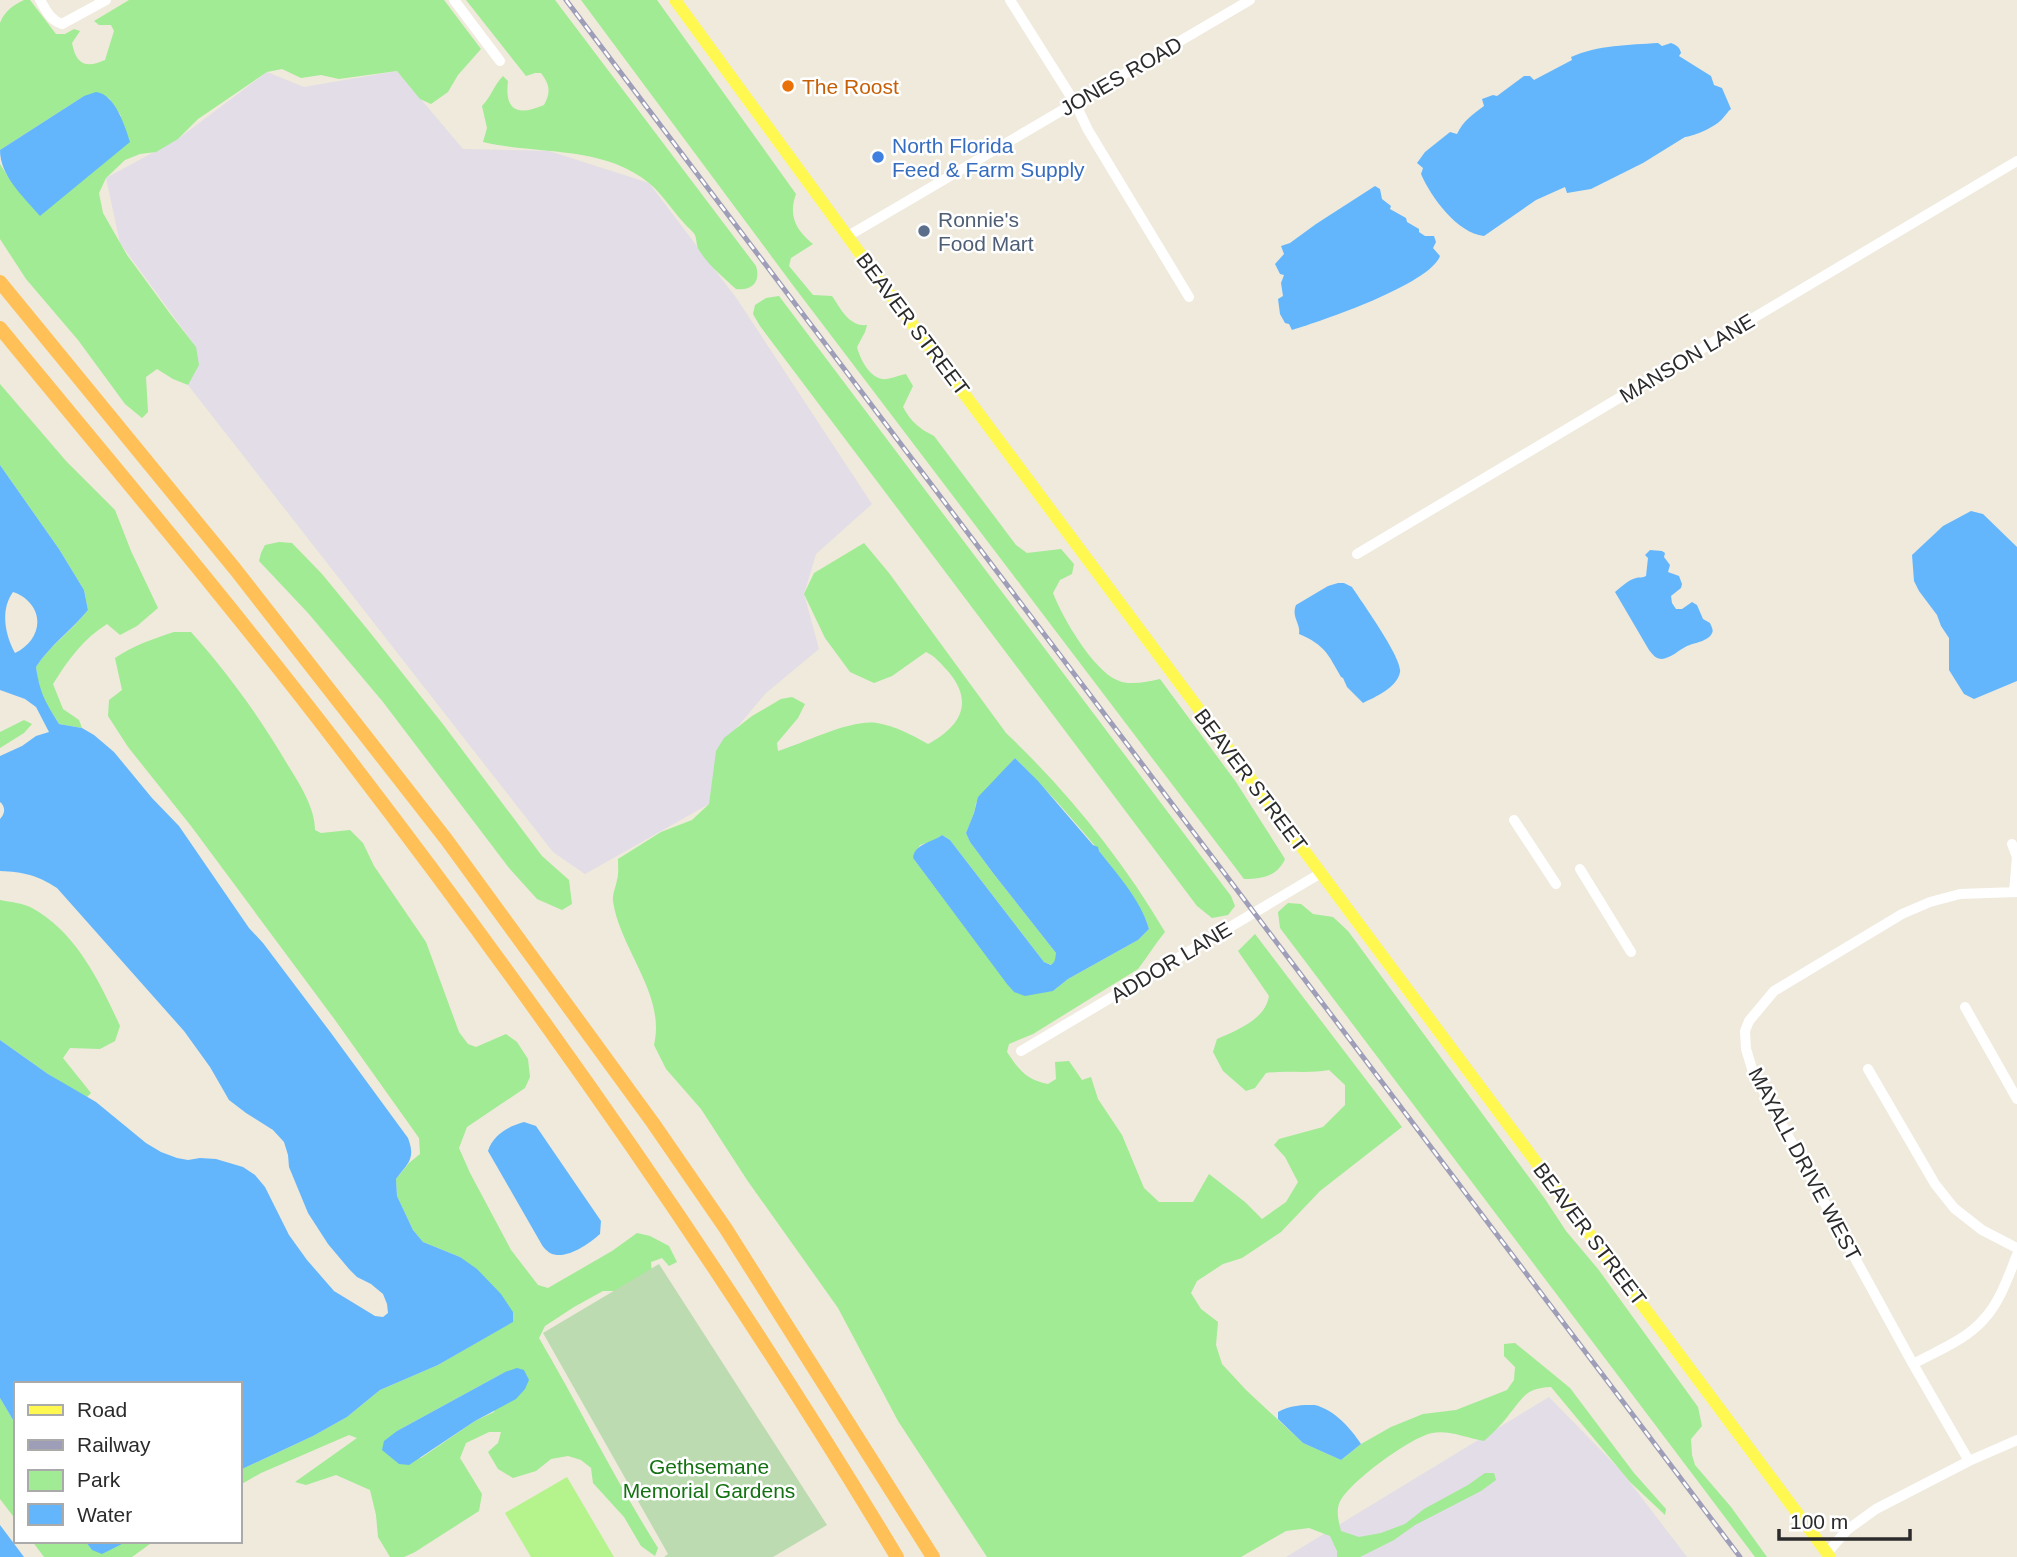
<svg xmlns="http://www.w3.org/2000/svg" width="2017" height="1557" viewBox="0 0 2017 1557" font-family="Helvetica,sans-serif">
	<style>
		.industrial { fill: #e2dde6 }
		.green { fill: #a0eb93; fill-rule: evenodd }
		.cemetery { fill: #bddbb1 }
		.pitch { fill: #b5f38d }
		.water { fill: #64b6fc; fill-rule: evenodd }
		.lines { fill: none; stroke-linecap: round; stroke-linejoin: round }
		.minor { stroke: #fff; stroke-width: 10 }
		.major { stroke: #fff851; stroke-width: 12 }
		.highway { stroke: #ffc057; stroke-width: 14 }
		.rail-casing { stroke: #9f9eb8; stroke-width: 5 }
		.rail { stroke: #fff; stroke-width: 2.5; stroke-dasharray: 8; stroke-linecap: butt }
		.food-dot { fill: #e8710a; stroke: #fff; stroke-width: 2.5 }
		.shop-dot { fill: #3f7fe0; stroke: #fff; stroke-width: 2.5 }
		.service-dot { fill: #5c6f8a; stroke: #fff; stroke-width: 2.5 }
		.labels { text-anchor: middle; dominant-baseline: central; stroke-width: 5; stroke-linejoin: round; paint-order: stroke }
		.street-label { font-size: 21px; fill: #2b2b2b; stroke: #fff }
		.food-label { font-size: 21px; fill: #c56008; stroke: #fff; text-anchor: start }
		.shop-label { font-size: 21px; fill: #366cbe; stroke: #fff; text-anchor: start }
		.service-label { font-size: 21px; fill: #4e5e75; stroke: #fff; text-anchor: start }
		.park-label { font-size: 21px; fill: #147212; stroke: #fff }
	</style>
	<rect width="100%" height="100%" fill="#efeadc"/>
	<!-- industrial -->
	<path class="industrial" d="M397,71L463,149L549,151L649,183L737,299L872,504L816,554L804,594L819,649L766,693L717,751L709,804L585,874L553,852L188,385L196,347L120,243L106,178L178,139L267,72L304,87Z
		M1549,1397L1622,1472L1687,1557H1286Z"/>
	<!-- green -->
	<path class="green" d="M24,0H30L56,34H65L74,29L80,31L72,43C76,64 85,69 105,60L114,31L111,25H99L94,21L129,0H444L481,49L458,75L448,92L431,104L420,99L397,71L339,79L321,75L301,78L282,69L267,72L198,119L178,139L156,152L140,154L125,160L106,178L99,193L103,213L127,255L171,315L196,347L199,365L188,385L173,379L157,369L146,377L148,412L142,418L125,404L78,340L26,279L0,239V164L12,183L121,116L109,98L84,96L0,150V23C4,12 13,5 24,0Z
		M466,0H555L756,266C761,282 752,291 736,289C723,277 708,265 699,250C696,245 697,240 695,235C693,231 687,227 684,223C672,210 662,194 649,183C603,145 537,155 483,142L487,128L482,106C491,97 494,85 503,76L508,81C504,112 519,116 544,105C551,92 550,85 541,73H535L526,76Z
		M581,0H657L796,194C788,216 796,230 813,244L791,258L789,266L813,295L832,296C841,309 849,327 867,325L865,332L857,347C860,358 868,376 882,379C889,380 899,375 906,374L913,386L903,407C911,422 920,429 934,436L1016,545L1027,553L1061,549L1074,564L1072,574L1060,580L1053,593C1062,617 1093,670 1117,680C1129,686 1146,682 1160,679L1236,782L1285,859C1277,877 1261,879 1244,879L792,284Z
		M779,296L1231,896L1235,906L1228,915L1212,918L1197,906L760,326L753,314L755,305L766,298Z
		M0,384L66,461L115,510L131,551L158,608L137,626L120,635L107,624C83,639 68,660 53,684L63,709L79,720L82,728L59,724L40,694L36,667C50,645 72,631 88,610L84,590L59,549L0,465Z
		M279,542L292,543L322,574L368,630L442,723L542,856L569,880L572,904L562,910L537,899L509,868L383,702L308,613L259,561L261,553L265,545Z
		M864,543L889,573L1006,733C1068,792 1122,859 1165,932C1155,944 1148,956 1138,969L1033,1034L1009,1044L1007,1052C1019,1070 1026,1080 1048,1084L1056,1079L1055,1062L1069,1061L1082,1080L1091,1077L1098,1099L1122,1135L1144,1188L1159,1202H1193L1209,1174L1245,1202L1262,1219L1286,1202L1298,1182L1285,1157L1274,1145L1279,1139L1323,1127L1345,1105V1085L1329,1070C1307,1074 1287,1070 1266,1073L1255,1088L1246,1091L1223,1071L1213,1052L1217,1039C1237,1030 1265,1020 1269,996L1238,951L1255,934L1402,1127L1320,1191L1281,1232L1242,1258L1223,1264L1197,1281L1191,1293L1201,1309L1218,1322L1216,1345L1222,1364L1246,1390L1303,1443L1341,1460L1361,1444L1391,1427L1423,1414L1456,1410L1507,1390L1514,1380L1515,1367L1504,1356V1344L1515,1343L1570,1388L1634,1473L1666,1509L1665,1515L1630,1482L1551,1387C1527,1388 1525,1395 1511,1412C1503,1423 1494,1432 1484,1441C1466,1438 1450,1430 1432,1433C1411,1437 1346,1484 1339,1504C1336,1512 1339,1523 1341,1531L1359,1537L1381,1533L1405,1524L1424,1509L1468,1485L1485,1473H1494L1496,1480L1481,1491L1415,1525L1394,1540L1360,1557H1337V1551L1330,1536L1309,1528L1286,1531L1241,1557H987L898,1421L838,1308L747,1180L701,1109L666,1069L654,1045C666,994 620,950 613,901C612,894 616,887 617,880C619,873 618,866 618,859L661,832L692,820L709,804L716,751L724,738L752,716L781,699L792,697L805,704L798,718L777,743L778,751C805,743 850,719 877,723C895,726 912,735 928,744C961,726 975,702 947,670C940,663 935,656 926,652L892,676L874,683L850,672L825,638L804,594L814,573ZM1015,758C1051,794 1086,833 1116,873C1128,891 1143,908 1149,929L1138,940L1068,979L1053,991L1014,992L913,858L920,845L936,840L942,835L950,840L1044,962L1052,965L1056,960V953L993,873L970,842L966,833L974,813L976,803Z
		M174,632H191C226,671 256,712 283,757C296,779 315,805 315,830L321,833L350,830L363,843L374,866L426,942L459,1032L468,1044L476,1047L506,1034L517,1042L528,1059L530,1077L525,1088L467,1127L459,1148L470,1173L511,1250L538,1285L548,1288L612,1251L637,1233L650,1236L669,1246L677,1262L669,1266L662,1258L651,1262L652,1275L625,1291H603L574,1307L545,1326L539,1338C580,1408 615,1480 658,1548L655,1556L641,1546L624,1517L593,1483L591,1468L581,1460L568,1456L551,1459L536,1471L513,1478L498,1469L488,1452L498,1443L501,1432H489L466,1443L460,1458L482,1494L479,1511L415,1552L404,1557H390L378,1537L376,1515L370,1490L336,1475L306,1485L295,1482L357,1438L349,1435L261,1473L240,1485V1470L313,1436L347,1417L380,1390L438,1365L512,1322L460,1257L423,1242L413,1230L397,1196L396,1179L409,1163L420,1154L419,1138L335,1020L191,826L128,747L108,716L109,700L122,690L115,658C134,645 153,639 174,632ZM505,1372L494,1412L475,1421L421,1458L389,1455L383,1450L397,1431Z
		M24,720L32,724L24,733L0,748V732Z
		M0,900C10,902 23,903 32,908C76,932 100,982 120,1026L115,1041L100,1049L70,1048L63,1058L91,1093L86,1098L48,1074L0,1040Z
		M1288,903L1301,904L1313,914L1333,917L1348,931L1545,1199L1566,1231L1598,1269L1698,1407L1702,1426L1691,1439L1692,1455L1695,1465L1731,1507L1767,1557H1755L1280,928L1278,912Z
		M0,1398L16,1425V1520L0,1499Z
		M32,1541H85L92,1550L128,1541H154L132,1557H44Z"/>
	<!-- cemetery -->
	<path class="cemetery" d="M659,1264L827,1525L773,1557H664L668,1554L543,1333Z"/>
	<!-- pitch -->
	<path class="pitch" d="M567,1477L614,1557H531L505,1513Z"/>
	<!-- water -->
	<path class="water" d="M1658,43L1662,46L1671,43C1676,45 1680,47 1681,53L1679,56L1711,76L1714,85L1722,88L1731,109C1728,111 1726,115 1723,118C1717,126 1695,136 1685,137L1643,163L1591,189L1567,193L1565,187L1536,200L1484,236C1457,233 1431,197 1421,174L1423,168L1417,163L1425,152L1450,132L1457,134C1463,121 1473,114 1484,106L1482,99L1493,95L1497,96L1524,76H1530L1534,80L1572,60L1571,57C1598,45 1629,45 1658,43Z
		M96,92C115,94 125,126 130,142L40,216C23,196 0,176 0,150L84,96Z
		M1375,186L1380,189L1382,199L1391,206L1390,209L1406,218L1407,222L1419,229V232L1425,236H1434L1436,242L1433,248L1440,256C1430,284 1322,321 1292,330L1289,324L1285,323L1280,314L1278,299L1283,296L1281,283L1284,275L1280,274L1275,264L1284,254L1281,246L1290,243L1316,224Z
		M0,465L59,549L84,590L88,610C72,630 50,645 36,667C40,694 45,701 59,724L82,728L94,735L114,752L152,798L179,826L249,928L263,943L331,1033L408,1138C416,1159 408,1163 396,1179L397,1196L413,1230L423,1242L460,1257L477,1269L501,1294L513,1312V1322L438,1365L380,1390L347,1417L313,1436L240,1470V1384H16V1425L0,1398V1040L48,1074L96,1102L146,1143L161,1152L177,1158L188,1160L200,1158L216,1159L243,1167L255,1175L265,1187L289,1235L307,1260L334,1291L375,1316L383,1317L388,1313L387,1304L383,1294L371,1284L357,1277L349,1269L328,1244L308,1213L289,1167L288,1155L284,1142L273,1130L246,1113L229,1100L210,1067L184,1031L57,888C37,875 24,872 0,871V819C5,814 6,807 0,802V756L22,746L36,736L49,732L36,707L25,699L0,690ZM13,592C19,594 23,596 28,601C46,619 36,643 15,653C5,635 0,610 13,592Z
		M1971,511L1983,514L2017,547V681L1974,699L1964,694L1949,670V638L1941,626L1937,615L1919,591L1914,581L1912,555L1943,526Z
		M1650,550L1662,551L1665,553L1664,557L1670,565L1668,572L1679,576L1682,584L1681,588L1671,596L1672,603L1676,609H1682L1692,602L1697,605L1703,619L1710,623C1711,626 1714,630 1712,633C1709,641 1694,643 1687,646C1679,650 1671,658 1662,659C1656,659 1653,655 1649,650L1615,592C1621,587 1628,580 1636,578C1639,577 1643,578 1646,576L1648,558L1645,555Z
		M1338,583H1344L1352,587C1361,601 1403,659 1400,672C1397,688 1375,697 1363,703L1347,687L1343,678L1341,677C1328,654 1325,645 1299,634C1301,624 1291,617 1296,605L1328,586Z
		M1015,758L1038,781L1093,845L1098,847L1099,851C1117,874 1141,900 1149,929L1138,940L1068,979L1053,991L1025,996L1014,992L1007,984L913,858C915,843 932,843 942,835L950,840L1044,962L1051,965C1056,961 1055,958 1056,953L993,873L970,842L966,833L974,813L978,797Z
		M524,1122L536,1126L601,1221L600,1234C589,1244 565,1261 550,1253C548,1252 543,1247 542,1245L488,1151C493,1135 509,1126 524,1122Z
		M517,1368L524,1370L529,1380L525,1389L516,1399L475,1421L409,1465L399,1464L382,1450L384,1441L397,1431L505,1372Z
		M1315,1405C1334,1410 1350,1427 1361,1444L1341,1460L1303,1443L1278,1419V1412C1290,1405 1302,1405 1315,1405Z
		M0,1525L24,1557H0Z
		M85,1541H128L102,1554L92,1550Z"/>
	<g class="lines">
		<!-- minor -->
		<path class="minor" d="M40,0C46,10 50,20 62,24L106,0
			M454,0L500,61
			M1010,0L1075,103L1088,130L1189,297
			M848,236L1250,0
			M1357,554L2017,161
			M1514,820L1556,884
			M2012,844L2017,857L2014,892
			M1580,869L1631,952
			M1965,1007L2017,1099
			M1021,1051L1321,873
			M1868,1069L1935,1184L1954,1208L1982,1230L2017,1248
			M1913,1364C1937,1351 1966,1340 1984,1319C2000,1302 2008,1277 2017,1255
			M1969,1461L1913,1364L1753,1072L1746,1049L1745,1031L1749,1021L1774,991L1902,914L1930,902L1960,894L2017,892
			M1827,1553L1847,1530L1876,1509L1969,1461L2017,1440"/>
		<!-- major -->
		<path class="major" d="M675,0L878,278L1830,1557"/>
		<!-- highway -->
		<path class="highway" d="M0,282L235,569L446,839L653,1123L726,1229L933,1557
			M0,328C115,468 232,606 342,750C541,1009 729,1277 897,1557"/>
		<!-- rail casing -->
		<g class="rail-casing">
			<path id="rail" d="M566,0L1740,1557"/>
		</g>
		<!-- rail -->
		<use href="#rail" class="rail"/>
	</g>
	<!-- markers -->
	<circle class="food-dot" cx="788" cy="86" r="7"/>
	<circle class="shop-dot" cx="878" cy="157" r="7"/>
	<circle class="service-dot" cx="924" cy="231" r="7"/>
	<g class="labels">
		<!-- street labels -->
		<g class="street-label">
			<text transform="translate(1121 76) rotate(-30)">JONES ROAD</text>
			<text transform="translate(913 324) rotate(53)">BEAVER STREET</text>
			<text transform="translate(1687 358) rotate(-31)">MANSON LANE</text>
			<text transform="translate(1251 780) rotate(53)">BEAVER STREET</text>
			<text transform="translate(1171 962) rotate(-31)">ADDOR LANE</text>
			<text transform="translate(1805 1164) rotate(62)">MAYALL DRIVE WEST</text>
			<text transform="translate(1590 1234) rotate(53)">BEAVER STREET</text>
		</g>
		<!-- food labels -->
		<g class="food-label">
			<text x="802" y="86">The Roost</text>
		</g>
		<!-- shop labels -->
		<g class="shop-label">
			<text x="892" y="145">North Florida<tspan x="892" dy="24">Feed &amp; Farm Supply</tspan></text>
		</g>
		<!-- service labels -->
		<g class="service-label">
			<text x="938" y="219">Ronnie's<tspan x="938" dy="24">Food Mart</tspan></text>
		</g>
		<!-- park labels -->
		<g class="park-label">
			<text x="709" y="1466">Gethsemane<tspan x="709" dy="24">Memorial Gardens</tspan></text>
		</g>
	</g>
	<!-- legend -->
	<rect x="14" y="1382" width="228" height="161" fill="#ffffff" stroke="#aaaaaa" stroke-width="2"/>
	<rect x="28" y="1405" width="35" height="10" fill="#fff851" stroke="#aaaaaa" stroke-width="2"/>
	<text x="77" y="1417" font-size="21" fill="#2b2b2b">Road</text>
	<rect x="28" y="1440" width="35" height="10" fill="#9f9eb8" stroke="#aaaaaa" stroke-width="2"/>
	<text x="77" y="1452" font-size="21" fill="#2b2b2b">Railway</text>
	<rect x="28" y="1470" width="35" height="21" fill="#a0eb93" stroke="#aaaaaa" stroke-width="2"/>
	<text x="77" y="1487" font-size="21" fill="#2b2b2b">Park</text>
	<rect x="28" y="1504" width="35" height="21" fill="#64b6fc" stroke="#aaaaaa" stroke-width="2"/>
	<text x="77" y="1522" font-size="21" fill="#2b2b2b">Water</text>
	<!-- scale -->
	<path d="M1779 1529v10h131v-10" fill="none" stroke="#2b2b2b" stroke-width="3.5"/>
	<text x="1790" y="1529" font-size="21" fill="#2b2b2b" stroke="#ffffff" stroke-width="5" paint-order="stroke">100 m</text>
</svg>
